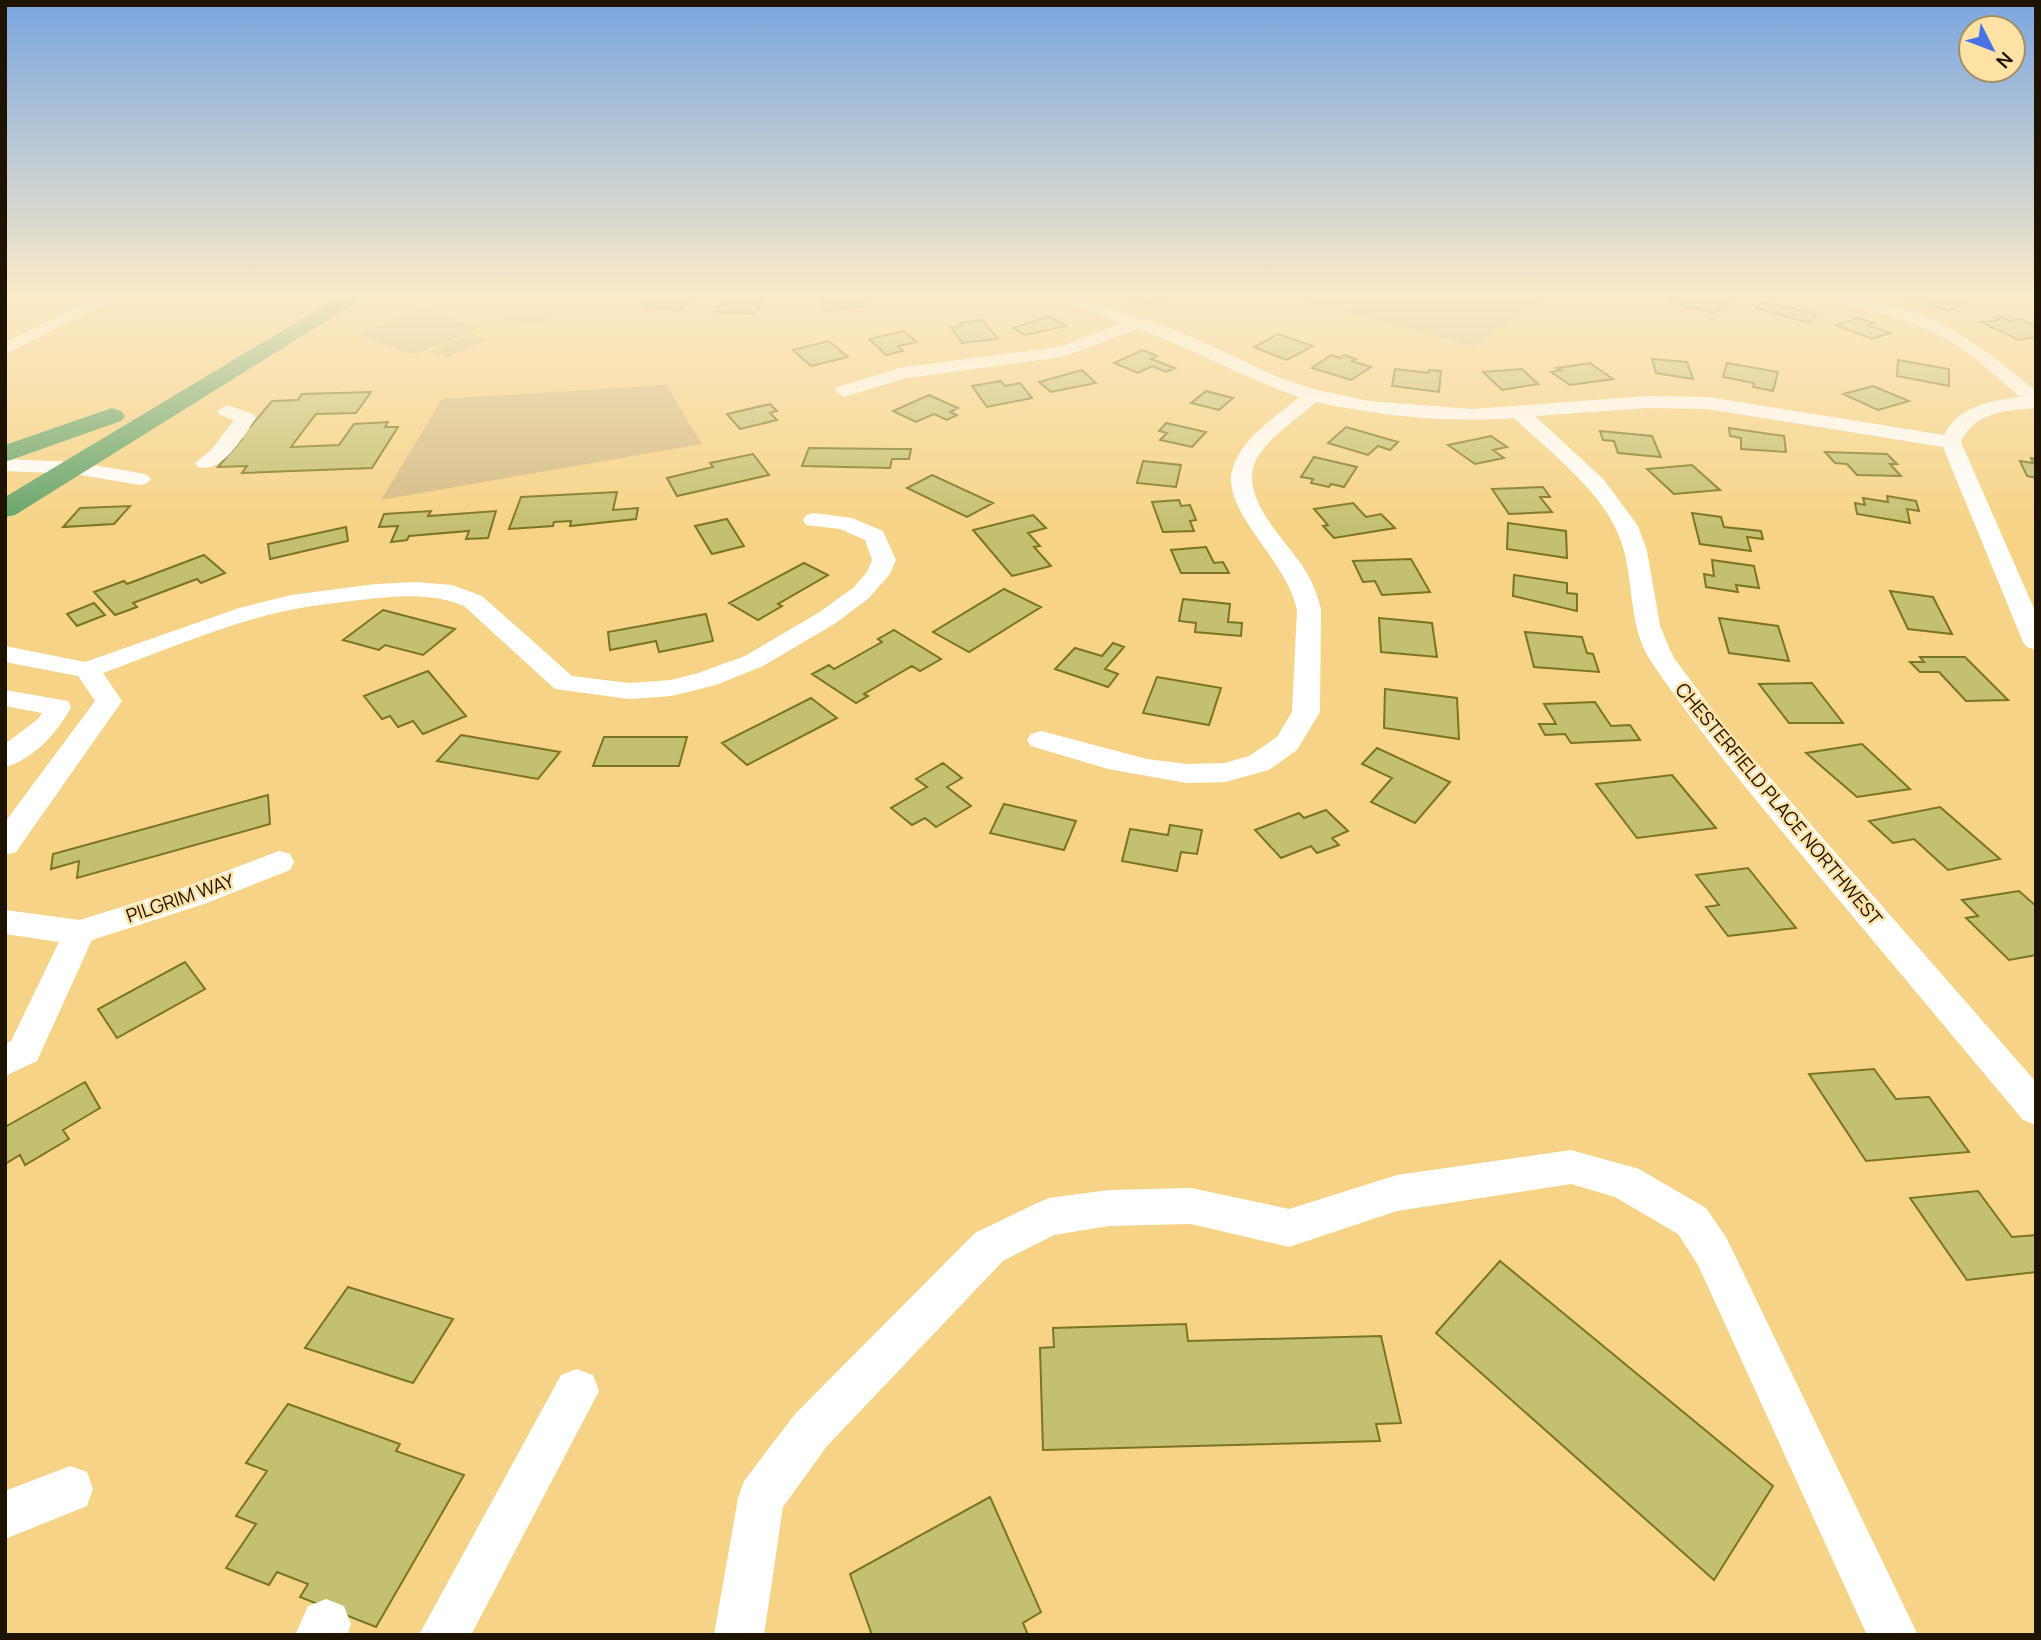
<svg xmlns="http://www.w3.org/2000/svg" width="2041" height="1640" viewBox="0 0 2041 1640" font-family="Manrope,sans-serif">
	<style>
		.green { fill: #d4bb85 }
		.building { fill: #c4c071; stroke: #7a7520; stroke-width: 2 }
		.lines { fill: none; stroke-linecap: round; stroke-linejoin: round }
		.minor { fill: #fff; fill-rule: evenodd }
		.highway { fill: #63a468; fill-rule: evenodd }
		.labels { text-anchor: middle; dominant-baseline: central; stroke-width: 5; stroke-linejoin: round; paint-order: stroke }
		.street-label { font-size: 19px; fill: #1d1300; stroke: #fee2a5 }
	</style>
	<rect width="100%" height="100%" fill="#f6d386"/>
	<!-- green -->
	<path class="green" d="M1296,298H1544L1473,346Z
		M426,310L475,327V330L419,353L410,354L360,336L361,333L417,311Z
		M518,311L556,315L541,325L503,320Z
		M471,334L487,340L447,357L429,352Z
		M666,385L702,444L381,500L442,399Z"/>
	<!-- building -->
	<path class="building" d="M654,298H686L692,300L677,311L643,306Z
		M819,298H866L870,305L827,311Z
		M1134,298H1168L1155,305Z
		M1679,298H1715L1732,304L1714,313L1669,303Z
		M1950,298L1966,303L1949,311L1908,299Z
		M725,299L764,300L754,314L715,312Z
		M1763,302L1786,307L1817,314L1809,323L1756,308Z
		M1049,316L1066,326L1025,335L1013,328Z
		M1999,316L2009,321L2020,319L2036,326V337L2019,340L1981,322L2000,320L1994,317Z
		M1859,318L1873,323L1868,325L1890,333L1872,339L1836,325Z
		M983,320L998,339L962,343L951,327L962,326L960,323Z
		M904,331L917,342L898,346L903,351L886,355L869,339Z
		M1278,334L1313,346L1287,360L1254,347Z
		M829,341L848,357L811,366L793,350Z
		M1143,350L1157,356L1151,359L1175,368L1166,372L1152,366L1138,373L1114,363Z
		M1331,355L1340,358L1344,355L1356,359L1352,361L1371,367L1351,380L1312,368Z
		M1652,359L1687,362L1693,379L1656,373Z
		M1898,360L1949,369V386L1897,376Z
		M1590,363L1613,379L1570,385L1551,372L1561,370L1557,368Z
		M1727,363L1778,372L1773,391L1753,387L1754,383L1723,377Z
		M1395,369L1429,373V370L1441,371L1439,392L1392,386Z
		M1522,369L1538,384L1502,390L1483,372Z
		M1082,370L1096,383L1051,392L1039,382Z
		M1001,381L1005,386L1020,383L1032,398L987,407L972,386Z
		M1873,386L1909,401L1878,410L1843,394Z
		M1206,391L1233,398L1219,410L1191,403Z
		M371,392L356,413L316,414L291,447L339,445L354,424L388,422L385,427H398L372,468L242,473L247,466L218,467L242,439L231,428L250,427L272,401L298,400L302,394Z
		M929,395L958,408L950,412L957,415L947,420L934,414L916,422L893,411Z
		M770,404L777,411L770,413L777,420L740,429L727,414Z
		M1166,423L1206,432L1192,447L1160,440L1167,433L1159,431Z
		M1346,427L1398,442L1390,450L1378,446L1368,455L1328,443Z
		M1729,428L1784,436L1786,452L1741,449V438L1730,436Z
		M1600,431L1652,436L1661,457L1618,453L1614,441L1603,440Z
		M1491,436L1507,447L1493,450L1504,458L1475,464L1448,445Z
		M809,448L892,449H911L909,459H892L890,468L802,466Z
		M1825,452L1887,454L1897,464H1890L1901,476L1857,475L1847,464L1835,463Z
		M753,454L769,475L677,496L667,478L713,467L710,463Z
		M1314,457L1357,467L1344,487L1331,484L1329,487L1311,483L1313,479L1301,477Z
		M2031,458L2036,459V478L2027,476L2020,461L2033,463Z
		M1143,461L1181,465L1176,487L1137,483Z
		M1692,465L1720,490L1674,494L1647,469Z
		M932,475L993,503L967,517L907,488Z
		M1543,487L1550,497H1540L1552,512L1509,514L1492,489Z
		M617,492L613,510L638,508L636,519L570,526L571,521L554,522L553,526L509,529L521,497Z
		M1887,496L1916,501L1919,511L1907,509L1910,523L1857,514L1855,503L1865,505L1863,498L1888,502Z
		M1179,500L1181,506L1190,505L1196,520L1190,521L1194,531L1163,532L1152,502Z
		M1353,503L1366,517L1381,514L1395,528L1334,538L1323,526L1328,525L1314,509Z
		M130,506L114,524L63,527L80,508Z
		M431,511L428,516L496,511L488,538L466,539L469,531L409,536L407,540L391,542L398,526L379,527L384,514Z
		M1692,513L1721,517L1724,527L1761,531L1763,539L1747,537L1751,551L1700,544Z
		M1033,515L1046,528L1028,533L1040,546L1034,547L1051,566L1012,576L973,530Z
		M727,519L744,546L712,554L695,526Z
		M1508,523L1566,531L1567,558L1507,549Z
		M346,527L348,541L270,559L268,544Z
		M1206,547L1214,563L1223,562L1229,573H1181L1171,550Z
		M204,555L225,573L201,583L197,579L133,603L137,607L115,615L94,592L124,581L127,584Z
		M1411,559L1430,592L1382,595L1375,581L1363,582L1353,561Z
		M1712,560L1754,566L1759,588L1736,585L1738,592L1706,587L1704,574L1714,576Z
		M804,563L828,575L778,604L782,606L758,620L729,603Z
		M1514,575L1567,583V593L1577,594V611L1513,596Z
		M1004,589L1041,607L969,652L933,632Z
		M1890,591L1933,597L1952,634L1908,629Z
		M1183,599L1230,604L1228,622L1242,623L1241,636L1195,632L1196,623L1179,621Z
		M94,603L105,615L77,626L67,614Z
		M383,610L455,629L423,655L385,645L379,650L343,640Z
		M706,614L713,641L659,652L656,641L610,650L608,632Z
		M1379,618L1432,623L1437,657L1381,652Z
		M1719,618L1778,626L1789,661L1729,653Z
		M894,630L941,659L920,671L912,666L864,694L868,696L856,703L812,674L829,665L834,669L882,642L878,639Z
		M1525,632L1582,637L1587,653L1593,654L1599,672L1534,667Z
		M1113,643L1124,647L1105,669L1118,674L1108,687L1055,669L1075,648L1102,656Z
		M1920,657H1965L2008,700L1966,701L1939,672H1920L1910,662H1924Z
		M428,671L466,716L423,734L413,721L398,727L390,716L382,719L364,696Z
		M1157,677L1221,688L1209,725L1143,713Z
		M1812,683L1843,723H1789L1759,684Z
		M1385,689L1457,698L1459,739L1384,728Z
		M811,698L837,718L747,765L722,743Z
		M1595,702L1611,726L1630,725L1640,740L1571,743L1565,734L1545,735L1539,724H1556L1544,704Z
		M461,735L560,752L538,779L437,761Z
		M604,737H687L679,766H593Z
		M1862,744L1910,789L1857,797L1806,753Z
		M1377,748L1450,782L1415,823L1371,802L1392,778L1362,764Z
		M943,763L962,778L947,787L971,806L936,827L925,818L912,825L891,808L927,787L916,779Z
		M1672,775L1716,828L1637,838L1596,784Z
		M268,795L270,824L77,878L79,861L51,869L53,854Z
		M1004,804L1076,821L1064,850L990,833Z
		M1940,807L2000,859L1948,870L1914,839L1893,843L1869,821Z
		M1326,810L1348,831L1332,838L1339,845L1317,853L1311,846L1281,858L1255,830L1299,813L1304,818Z
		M1170,825L1202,830L1197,854L1181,852L1177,871L1122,861L1130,829L1168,835Z
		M1748,868L1796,928L1728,936L1706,907L1719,905L1696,875Z
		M2019,891L2036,906V955L2009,960L1966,918L1978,916L1962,900Z
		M185,962L205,989L117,1038L98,1009Z
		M1874,1069L1896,1099L1929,1097L1969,1152L1866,1161L1809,1074Z
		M85,1082L100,1108L63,1130L69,1139L25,1165L20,1155L5,1164V1127Z
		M1978,1191L2012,1237L2036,1235V1272L1967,1280L1910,1198Z
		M1500,1261L1773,1486L1714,1580L1436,1333Z
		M348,1287L453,1319L413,1383L305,1348Z
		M1186,1324L1188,1341L1381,1336L1401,1423L1376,1424L1380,1441L1043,1450L1040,1348L1054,1347L1053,1328Z
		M288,1404L400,1444L396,1451L464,1475L376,1627L300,1597L308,1584L277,1572L269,1585L226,1568L256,1524L236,1516L267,1471L246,1463Z
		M990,1497L1041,1612L1023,1623L1028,1635H872L850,1574Z"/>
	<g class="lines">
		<!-- minor -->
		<path class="minor" d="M94,298H116L5,354V342Z
			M1058,298H1083L1186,334L1280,378L1317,390L1369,401L1472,409L1647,396L1708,397L1944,435C1958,406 1992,400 2020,397C1999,379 1978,359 1953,343C1918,321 1877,312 1837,301L1835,298C1918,298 1975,340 2036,391V408C2006,410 1974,412 1961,442L2036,613V650L2027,647L2023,642L1943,447L1708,409L1647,408L1535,416L1604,480L1638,526L1647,551L1660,625L1667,643L1674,658L1722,723L2036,1082V1125L2023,1120C1955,1039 1887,957 1819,876C1761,806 1703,738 1652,663C1629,629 1634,588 1624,551C1610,496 1553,455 1514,418C1446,423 1382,416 1316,402C1299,417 1264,441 1255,462C1240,501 1287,540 1305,570C1313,583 1318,596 1321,610L1320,712L1297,750L1269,770L1225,782L1187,783L1108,769L1031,746L1027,740L1031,734L1041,731L1147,759L1187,764L1225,763L1249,756L1277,737L1292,712L1297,610C1287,563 1234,522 1231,482C1230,467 1240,450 1250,439C1264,424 1283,411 1299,397C1243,378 1193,348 1138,329L1062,357L906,378L844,397L835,391L837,387L904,367L1059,347L1122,323Z
			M227,405L253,414L256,418C243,436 223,474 198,467L195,463L211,450L234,420L220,415L217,411Z
			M5,459L75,462L140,473L147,475L151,479L147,483L140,485L75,474L5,471Z
			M814,513L852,518L883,531L896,560L890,574L869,598L836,623L763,666L716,685L671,696L629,699L555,689L464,606C432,592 394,596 359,600C336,603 313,605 290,610C226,623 164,651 103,673L122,701L16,852L5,855V822L95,701L78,676L5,662V646L85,662L239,608L291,595L376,584L416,582L452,585L482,596L572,676L629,683L671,680L698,673L745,656L818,613L853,588L867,572L872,560L865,540L840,529L806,525L803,520L806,515Z
			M5,690L68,701L71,707C59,731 33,760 5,767V744L38,719L42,713L5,706Z
			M279,851L290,854L294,862L290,870L204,904L92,940L37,1061L5,1076V1044L11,1041L59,942L5,934V910L80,920L182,888Z
			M1571,1150L1639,1169L1706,1208L1726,1237L1918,1635H1867L1698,1265L1678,1234L1615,1197L1571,1184L1397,1211L1289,1247L1191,1224L1109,1226L1054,1235L1003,1261L827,1446L783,1507L764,1635H714L738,1498L744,1481L795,1414L975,1233L1035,1204L1049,1198L1109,1190L1191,1188L1289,1209L1397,1175Z
			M577,1369L593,1375L599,1391L471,1635H419L561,1375Z
			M70,1466L87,1472L93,1489L87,1506L5,1539V1491Z
			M326,1599L344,1606L351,1624L347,1635H295L308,1606Z"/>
		<!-- highway -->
		<path class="highway" d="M337,298H363L15,515L5,517V497Z
			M112,408L121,411L125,416L121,421L5,462V445Z"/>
	</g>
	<!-- sky -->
	<linearGradient id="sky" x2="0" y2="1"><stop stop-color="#7aa6df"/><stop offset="0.56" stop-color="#fbebc9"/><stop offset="1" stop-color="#fbebc9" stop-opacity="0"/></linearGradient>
	<rect width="2041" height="528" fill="url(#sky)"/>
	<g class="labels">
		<!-- street labels -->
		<g class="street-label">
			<text transform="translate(1779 804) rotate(50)">CHESTERFIELD PLACE NORTHWEST</text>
			<text transform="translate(180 898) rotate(-19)">PILGRIM WAY</text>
		</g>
	</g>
	<!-- border -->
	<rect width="2041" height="1640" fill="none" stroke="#1d1300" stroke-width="14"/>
	<!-- north arrow -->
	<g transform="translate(1992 49) rotate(132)"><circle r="33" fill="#fee2a5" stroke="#a48f63" stroke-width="2"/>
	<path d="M0-5L12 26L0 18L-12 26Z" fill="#4972e5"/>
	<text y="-10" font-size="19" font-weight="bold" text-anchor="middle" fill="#1d1300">N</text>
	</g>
</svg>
